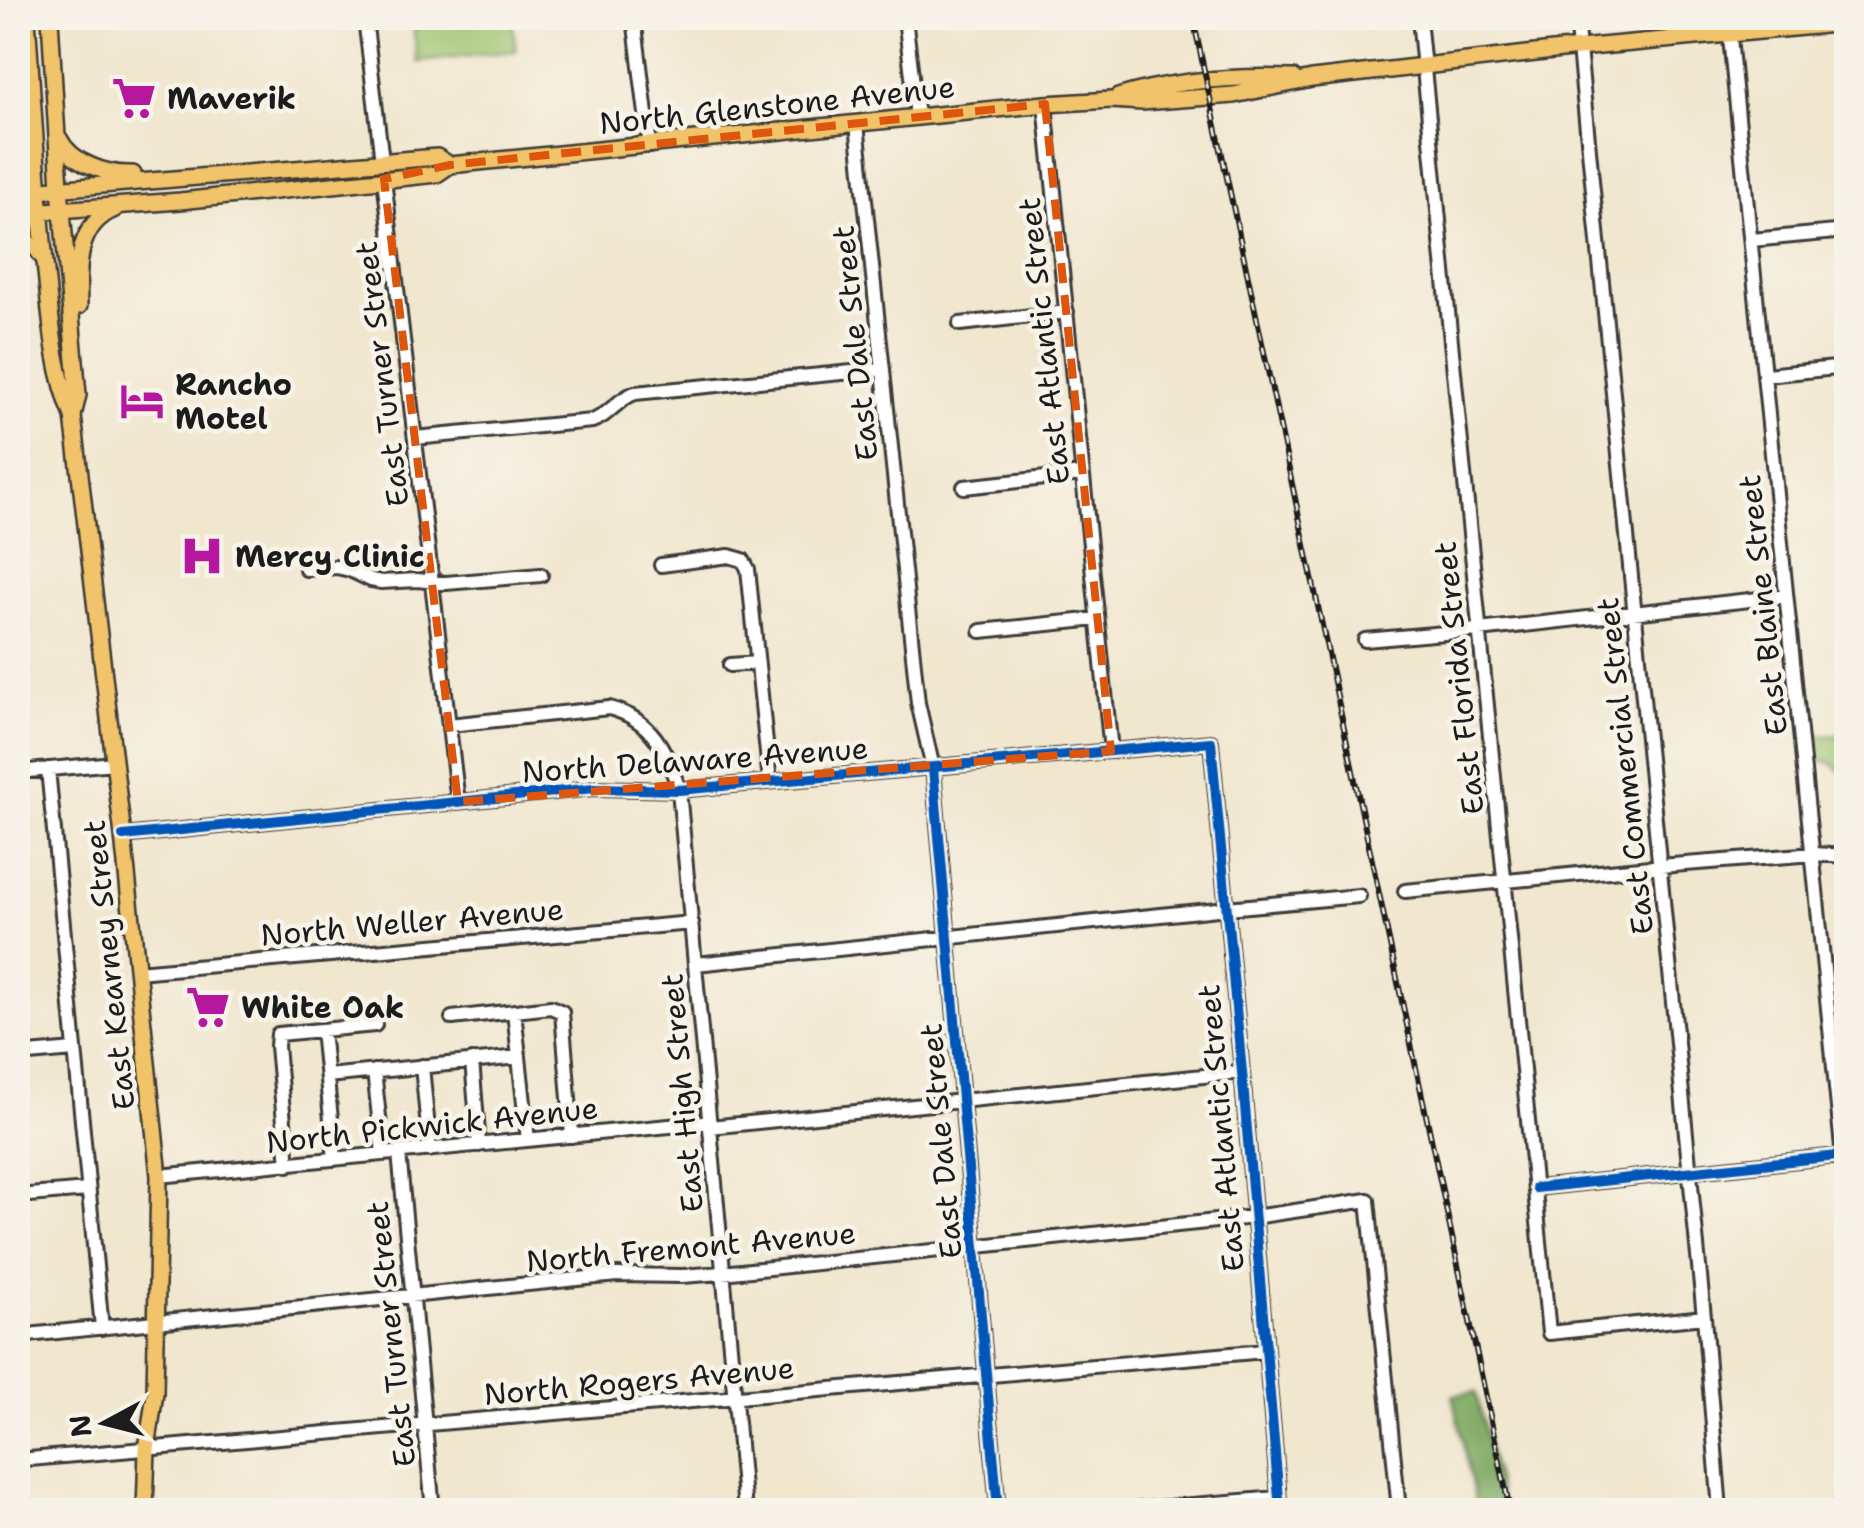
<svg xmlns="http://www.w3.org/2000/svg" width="1864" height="1528" viewBox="0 0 1864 1528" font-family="'Shantell Sans',sans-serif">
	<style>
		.green { fill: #9bc26d; stroke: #5c6f44; stroke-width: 2.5 }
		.forest { fill: #7ca860; stroke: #4c623e; stroke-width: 2.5 }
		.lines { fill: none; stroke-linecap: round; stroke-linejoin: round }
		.minor-casing { stroke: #3c3a37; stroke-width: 18 }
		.major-casing { stroke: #3c3a37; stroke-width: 20 }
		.minor { stroke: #fff; stroke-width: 12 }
		.major { stroke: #f1c36a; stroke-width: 15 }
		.rail-casing { stroke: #1c1c1c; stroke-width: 6 }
		.rail { stroke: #f7f3e8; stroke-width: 2.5; stroke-dasharray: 8; stroke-linecap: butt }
		.cycleway-casing { stroke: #f7f3e8; stroke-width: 16 }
		.cycleway { stroke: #0057b8; stroke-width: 10 }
		.marked { fill: none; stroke: #de560d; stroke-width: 8; stroke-dasharray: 20 12; stroke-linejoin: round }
		.labels { text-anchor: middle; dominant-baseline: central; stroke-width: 9; stroke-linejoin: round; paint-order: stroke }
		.poi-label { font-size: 30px; font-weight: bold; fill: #1c1c1c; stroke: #f7f3e8; text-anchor: start }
		.street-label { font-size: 30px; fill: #1c1c1c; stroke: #f7f3e8 }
	</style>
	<rect width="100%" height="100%" fill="#f7f3e8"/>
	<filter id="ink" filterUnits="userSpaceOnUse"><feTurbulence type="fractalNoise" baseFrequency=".01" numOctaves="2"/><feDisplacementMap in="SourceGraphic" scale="20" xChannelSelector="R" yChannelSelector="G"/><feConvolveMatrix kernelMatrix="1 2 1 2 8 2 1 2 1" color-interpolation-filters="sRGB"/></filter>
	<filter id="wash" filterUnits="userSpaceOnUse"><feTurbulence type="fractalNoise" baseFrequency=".0048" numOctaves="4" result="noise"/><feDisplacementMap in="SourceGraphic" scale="40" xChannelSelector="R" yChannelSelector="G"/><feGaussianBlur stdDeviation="2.25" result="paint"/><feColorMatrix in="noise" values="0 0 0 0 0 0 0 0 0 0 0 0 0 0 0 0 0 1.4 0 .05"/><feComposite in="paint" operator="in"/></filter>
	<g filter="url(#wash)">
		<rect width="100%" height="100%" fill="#f1e6ce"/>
		<!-- green -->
		<path class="green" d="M412,18H512L516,51L418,62Z
			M1846,735V772L1843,773L1829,762L1817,761L1816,736Z"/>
		<!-- forest -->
		<path class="forest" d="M1476,1392L1503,1510H1477L1453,1395Z"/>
	</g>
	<g filter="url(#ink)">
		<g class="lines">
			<!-- minor casing -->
			<g class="minor-casing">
				<path id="minor" d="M365,18L382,161
					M634,18L650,146
					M905,18L917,117
					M1419,18L1549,1333L1704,1317
					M1576,18L1704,1317L1720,1510
					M1728,18L1846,1187
					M1045,104L1111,751
					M857,124L918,703L933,768L998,1510
					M384,179L458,802
					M1752,240L1846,231
					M960,324L1067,312
					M1766,375L1846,367
					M415,438L592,421C609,416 617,399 635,393L883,369
					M964,487L1082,474
					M743,560L748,569L770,782
					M661,565L729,556L743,560
					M306,569L337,567L350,570L371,580L381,582L417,580L446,583L541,575
					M981,631L1097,619
					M1365,640L1479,630L1786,596
					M730,665L757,663
					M449,725L609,708C652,719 667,751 679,790L745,1510
					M48,769L102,1328
					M18,772L114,763
					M123,836L594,788L679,790L1211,742L1242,1072L1280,1510
					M1405,891L1660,866L1814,854L1846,856
					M696,964L1227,908L1359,896
					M137,972L692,923
					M514,1011L528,1140
					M452,1018L551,1007L562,1012L572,1136
					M322,1030L335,1159
					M18,1055L74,1050
					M472,1061L479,1145
					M422,1066L430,1150
					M374,1071L383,1154
					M327,1076L519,1057
					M710,1127L1242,1072
					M399,1153L433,1510
					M288,1165L277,1046L278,1034L375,1025
					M159,1176L710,1122
					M1536,1188L1846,1155
					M18,1196L87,1190
					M18,1336L617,1275L682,1276L722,1273L1254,1217L1368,1200L1399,1510
					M18,1460L1265,1351
					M1132,1510L1278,1498"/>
			</g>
			<!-- major casing -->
			<g class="major-casing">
				<path id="major" d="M27,18C33,102 37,188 46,272C51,321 54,371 73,416L123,836L159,1176L155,1393L147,1449L145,1510
					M50,18L60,188L78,395L73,416
					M1118,97C1173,80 1236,76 1293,78
					M59,138C71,163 106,175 133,174
					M18,159L25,137L26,121
					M18,192L437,157L450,165
					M18,213L180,201L437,174L450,165L1045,104L1111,100L1142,102L1234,95L1312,79L1579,48L1846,23
					M18,236L36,248L44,259
					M79,306C78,270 75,225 115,209"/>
			</g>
			<!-- minor -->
			<use href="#minor" class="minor"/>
			<!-- major -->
			<use href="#major" class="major"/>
			<!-- rail casing -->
			<g class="rail-casing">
				<path id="rail" d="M1193,18L1510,1510"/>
			</g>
			<!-- rail -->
			<use href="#rail" class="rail"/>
			<!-- cycleway casing -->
			<g class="cycleway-casing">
				<path id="cycleway" d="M933,768L998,1510
					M123,836L594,788L679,790L1211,742L1242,1072L1280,1510
					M1536,1188L1846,1155"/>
			</g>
			<!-- cycleway -->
			<use href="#cycleway" class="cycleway"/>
		</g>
	</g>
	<!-- marked area -->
	<path class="marked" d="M1045,104L1111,751L458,802L384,179L450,165Z"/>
	<!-- icons -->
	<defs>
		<g id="supermarket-bare" transform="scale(3.45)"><path d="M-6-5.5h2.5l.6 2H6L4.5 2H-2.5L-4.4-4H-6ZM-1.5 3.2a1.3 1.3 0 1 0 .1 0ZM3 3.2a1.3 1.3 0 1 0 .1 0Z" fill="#b5179e" stroke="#f7f3e8" stroke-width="2.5" paint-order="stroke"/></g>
		<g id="hotel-bare" transform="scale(3.45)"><path d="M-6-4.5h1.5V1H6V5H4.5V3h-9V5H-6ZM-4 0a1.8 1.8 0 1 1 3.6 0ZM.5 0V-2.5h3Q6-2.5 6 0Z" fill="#b5179e" stroke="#f7f3e8" stroke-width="2.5" paint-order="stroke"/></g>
		<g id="hospital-bare" transform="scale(3.45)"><path d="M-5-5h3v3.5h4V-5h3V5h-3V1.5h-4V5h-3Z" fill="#b5179e" stroke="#f7f3e8" stroke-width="2.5" paint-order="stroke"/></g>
	</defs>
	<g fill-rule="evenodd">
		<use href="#supermarket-bare" x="134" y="98"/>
		<use href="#hotel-bare" x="142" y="401"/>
		<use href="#hospital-bare" x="202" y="556"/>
		<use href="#supermarket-bare" x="208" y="1007"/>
	</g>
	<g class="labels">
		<!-- poi labels -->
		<g class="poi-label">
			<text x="167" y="98">Maverik</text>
			<text x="175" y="384">Rancho<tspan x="175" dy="34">Motel</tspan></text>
			<text x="235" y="556">Mercy Clinic</text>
			<text x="241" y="1007">White Oak</text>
		</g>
		<!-- street labels -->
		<g class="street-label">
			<text transform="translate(777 105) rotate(-6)">North Glenstone Avenue</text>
			<text transform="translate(1044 341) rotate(-96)">East Atlantic Street</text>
			<text transform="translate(855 343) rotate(-96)">East Dale Street</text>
			<text transform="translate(382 374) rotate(-97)">East Turner Street</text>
			<text transform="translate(1763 605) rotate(-96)">East Blaine Street</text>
			<text transform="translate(1459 678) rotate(-96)">East Florida Street</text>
			<text transform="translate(695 760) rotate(-4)">North Delaware Avenue</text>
			<text transform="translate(1625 766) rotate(-96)">East Commercial Street</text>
			<text transform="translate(412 922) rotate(-5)">North Weller Avenue</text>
			<text transform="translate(109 965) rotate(-96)">East Kearney Street</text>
			<text transform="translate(682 1093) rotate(-95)">East High Street</text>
			<text transform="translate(432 1125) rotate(-6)">North Pickwick Avenue</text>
			<text transform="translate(1221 1128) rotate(-95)">East Atlantic Street</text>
			<text transform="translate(941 1141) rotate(-95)">East Dale Street</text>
			<text transform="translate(691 1247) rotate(-5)">North Fremont Avenue</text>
			<text transform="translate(391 1334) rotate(-96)">East Turner Street</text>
			<text transform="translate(639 1381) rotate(-5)">North Rogers Avenue</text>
		</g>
	</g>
	<!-- margin -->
	<rect width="1864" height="1528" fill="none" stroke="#f7f3e8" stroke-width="60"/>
	<!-- north arrow -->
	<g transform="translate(105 1423) rotate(263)" stroke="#f7f3e8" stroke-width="8" paint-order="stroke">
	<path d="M0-8L18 38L0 25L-18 38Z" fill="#1c1c1c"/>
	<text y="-15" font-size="28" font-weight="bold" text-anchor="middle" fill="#1c1c1c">N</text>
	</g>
</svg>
